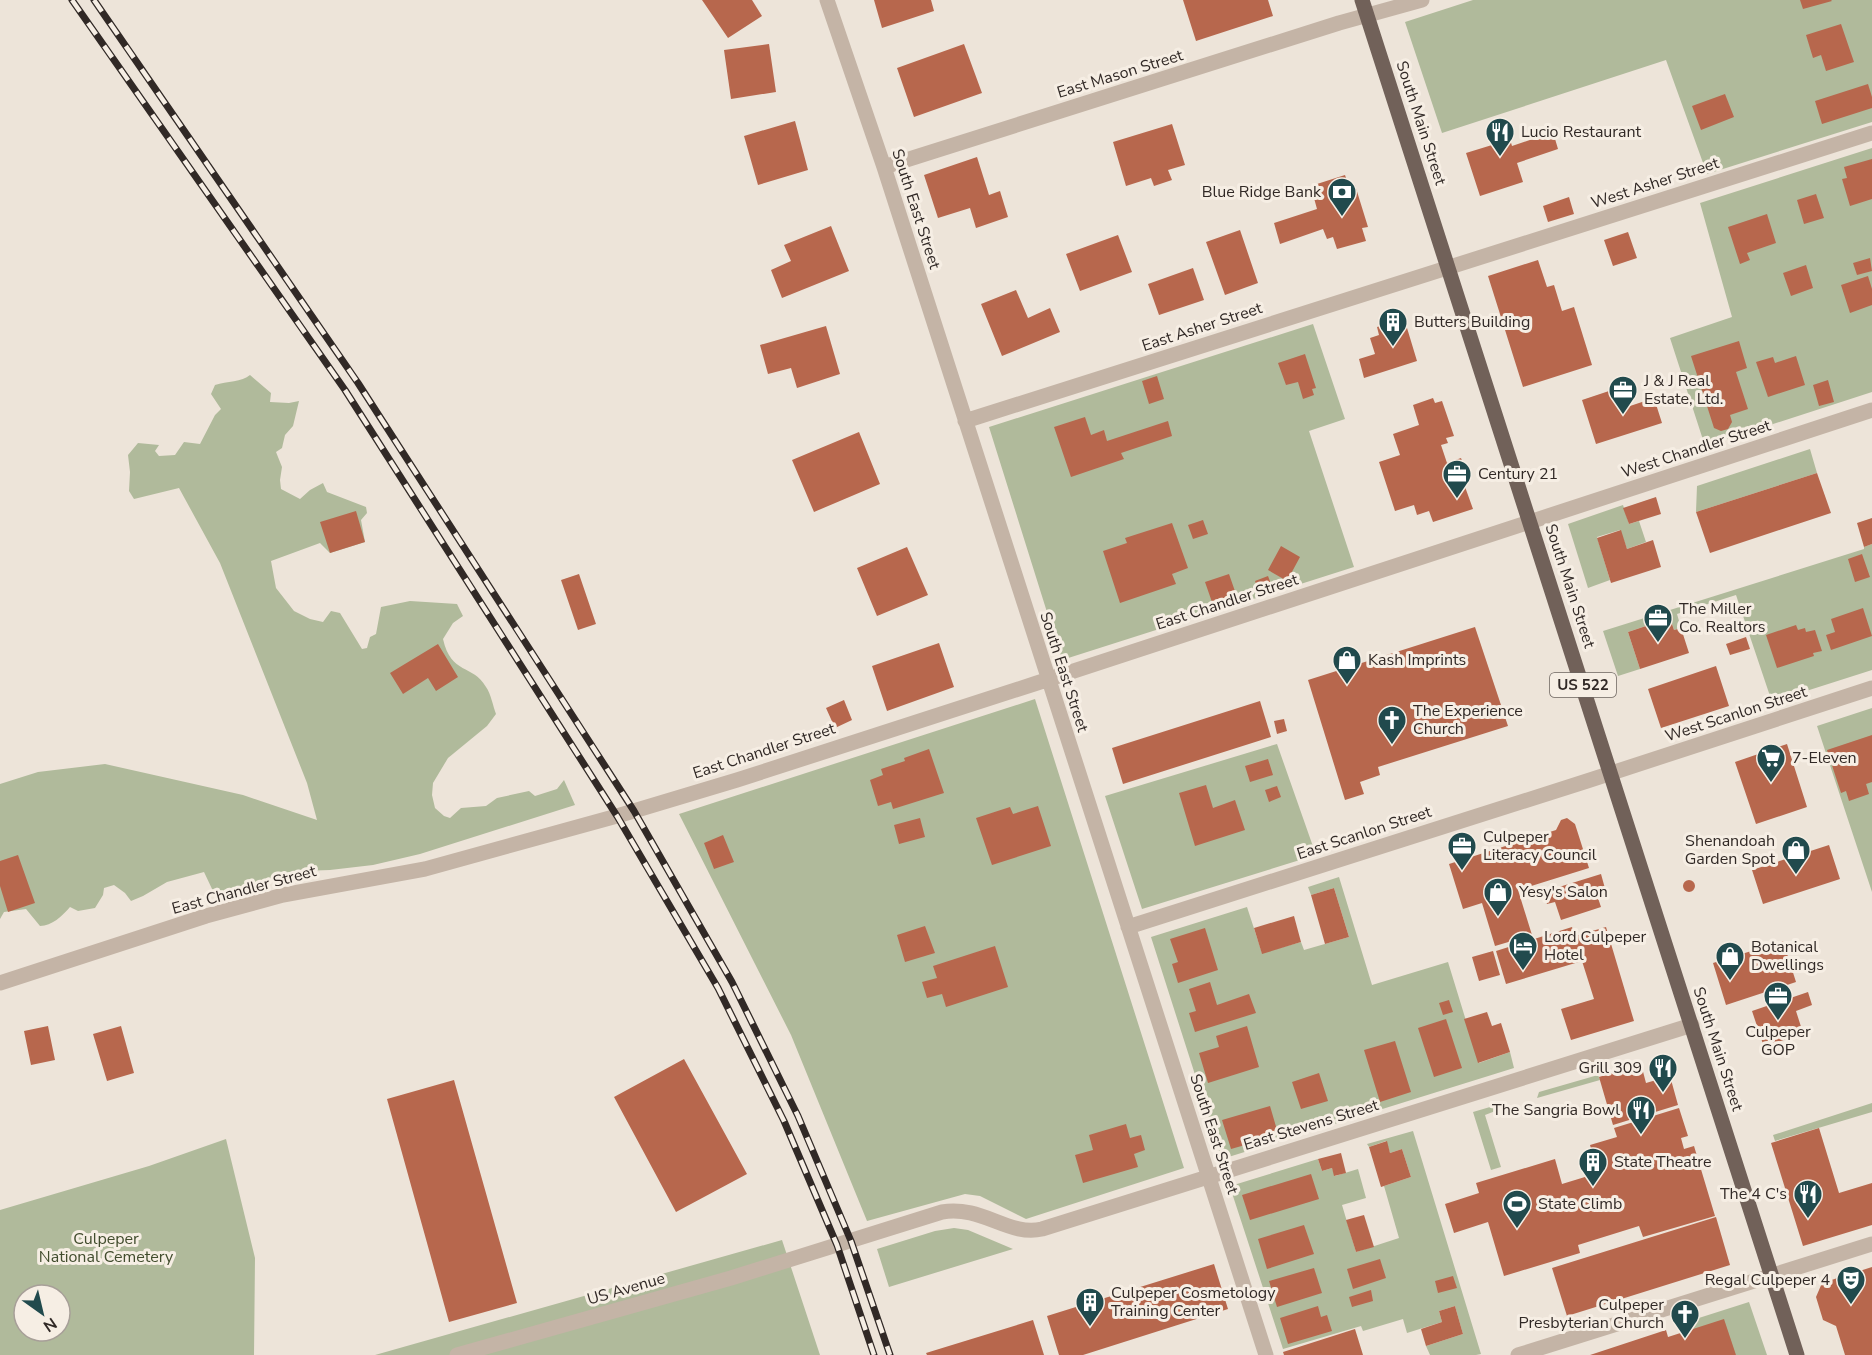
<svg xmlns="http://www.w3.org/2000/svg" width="1872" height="1355" viewBox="0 0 1872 1355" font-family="'Nunito Sans',sans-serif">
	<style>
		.green { fill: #b0ba9b; fill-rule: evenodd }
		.building { fill: #b7674d }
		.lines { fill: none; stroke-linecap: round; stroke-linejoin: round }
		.minor { stroke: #c4b4a6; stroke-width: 15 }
		.major { stroke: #716159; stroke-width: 15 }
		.rail-casing { stroke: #312926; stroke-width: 7 }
		.rail { stroke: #f6eee4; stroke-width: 4.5; stroke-dasharray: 14; stroke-linecap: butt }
		.labels { text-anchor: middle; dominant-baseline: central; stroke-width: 6; stroke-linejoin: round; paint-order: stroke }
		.shield { fill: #f6eee4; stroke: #6c645f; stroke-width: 1.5 }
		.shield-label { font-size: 15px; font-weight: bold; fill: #312926 }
		.street-label { font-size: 16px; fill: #312926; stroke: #f6eee4 }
		.poi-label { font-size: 16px; fill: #312926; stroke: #f6eee4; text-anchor: start }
		.park-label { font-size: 16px; fill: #414c2d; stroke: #f6eee4 }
	</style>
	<rect width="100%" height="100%" fill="#ede4d9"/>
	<!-- green -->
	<path class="green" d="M1473,0H1872V122L1707,174L1666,60L1442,133L1405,22Z
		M1872,148V392L1705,446L1670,338L1732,317L1700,203Z
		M1313,324L1345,419L1309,431L1354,567L1062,660L989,427Z
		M250,375L271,393L270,402L289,403L299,401L293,426L285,435L282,448L276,452L282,467L280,480L281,489L300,499L310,490L323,483L327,492L366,507L367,513L361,520L365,542L330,553L320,543L271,561L276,588L294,611L310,619L323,622L331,611L340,613L362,649L367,648L370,637L376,634L381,607L410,601L457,604L463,616L453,623L443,639C451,675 473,664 486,687C491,694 493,706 496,714L487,726L448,758L433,783L432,795L435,808L444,816L450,818L461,808L486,806L497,798L529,791L535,796L557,789L564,780L575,805L420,854L373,865L330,870L302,871L223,893L213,891L204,872L167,882L143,896L131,901L125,893L114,885L104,888L103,895L95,908L78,911L70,907C62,916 52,926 40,926L26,909L4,912L0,919V784L38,772L105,764L243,795L317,820L307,783L220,563L179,488L134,499L129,491L130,472L128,455L138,443L159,445L155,451L159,456L175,455L184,442L200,444L215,415L221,409L211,394L215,385C227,381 242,382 250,375Z
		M1810,449L1817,473L1696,512L1697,486Z
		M1623,505L1629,524L1639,521L1646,542L1627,549L1620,530L1597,537L1610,580L1588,588L1568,524Z
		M1872,544V670L1772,702L1736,595L1677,614L1681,628L1674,630L1670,618L1628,632L1640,669L1618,676L1603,631L1864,549V547Z
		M1035,699L1184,1168L1026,1219L980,1196L965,1194L867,1221L791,1035L679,814Z
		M1872,708V892L1817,726Z
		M1277,744L1316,855L1142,909L1105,796Z
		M1339,877L1372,985L1448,962L1479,1063L1510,1052L1514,1068L1222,1159L1151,937L1247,907L1262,953L1301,942L1304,950L1349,937L1334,888L1311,895L1308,887Z
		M1598,1075L1600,1080L1537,1098L1539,1092Z
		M1872,1103V1112L1775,1141L1773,1135Z
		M1490,1107L1498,1110L1485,1115L1501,1167L1491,1170L1473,1112Z
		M1413,1131L1481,1354L1476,1355H1430L1426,1346L1463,1334L1455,1306L1439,1311L1442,1322L1407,1333L1403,1319L1363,1331L1361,1326L1283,1349L1231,1190L1237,1184L1318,1159L1322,1171L1332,1168L1335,1176L1358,1169L1366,1198L1342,1205L1356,1252L1399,1238L1384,1186L1411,1177L1402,1149L1390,1153L1386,1141L1369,1147L1367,1144Z
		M226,1139L255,1258L254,1355H0V1210L149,1166ZM24,1295H60V1331H24Z
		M954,1228L968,1230L1013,1249L889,1287L877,1249L935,1231Z
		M782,1240L820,1355H375Z
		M1749,1302L1767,1355H1736L1682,1333L1680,1324Z"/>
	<!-- building -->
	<path class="building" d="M702,0H752L762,16L728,38Z
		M874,0H931L934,11L882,28Z
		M1183,0H1268L1273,16L1196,41Z
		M1800,0H1831L1832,1L1803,9Z
		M1841,24L1854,62L1826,71L1821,55L1813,58L1806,35Z
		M769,44L776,92L731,99L724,50Z
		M964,44L982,93L914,117L897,68Z
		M1868,84L1872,97V108L1822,124L1815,101Z
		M1725,94L1734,117L1701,130L1692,106Z
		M795,121L808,170L758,185L744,136Z
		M1505,123L1512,146L1553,132L1558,149L1517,163L1523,182L1480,196L1466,153L1492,145L1487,129Z
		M1172,124L1185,165L1168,170L1172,180L1154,186L1151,178L1126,186L1113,142Z
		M977,157L989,195L1000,191L1008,217L976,228L970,208L938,218L924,175Z
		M1872,159V199L1850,206L1842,179L1847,178L1844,167Z
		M1345,175L1349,187L1355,185L1368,227L1362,228L1366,241L1337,249L1333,237L1327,239L1323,229L1280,244L1274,223L1317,209L1314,198L1321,196L1317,184Z
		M1816,194L1824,218L1804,224L1797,200Z
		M1569,197L1574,214L1548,222L1543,206Z
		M1767,214L1776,243L1747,253L1750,260L1740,264L1728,227Z
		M831,226L849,271L782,298L771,270L791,261L784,245Z
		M1240,230L1258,283L1225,295L1206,242Z
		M1628,232L1637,258L1613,266L1604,240Z
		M1118,235L1132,272L1080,291L1066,254Z
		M1870,258L1872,271L1857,275L1853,263Z
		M1538,260L1547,287L1554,285L1562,311L1574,307L1592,365L1523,387L1488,276Z
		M1806,265L1813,288L1791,296L1783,273Z
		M1193,268L1204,300L1159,315L1148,284Z
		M1868,276L1872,289V305L1850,313L1841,285Z
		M1016,290L1028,318L1050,308L1060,332L1002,356L981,304Z
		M1404,318L1417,361L1364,378L1359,359L1375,354L1370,338L1379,335L1377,327Z
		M826,326L840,374L797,388L791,368L768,374L760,345Z
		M1739,341L1747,368L1736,372L1748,409L1730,415L1732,422L1728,429L1721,431L1714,428L1691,356Z
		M1305,354L1316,388L1312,389L1314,395L1303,399L1298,382L1286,385L1278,363Z
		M1796,356L1805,385L1768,397L1756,362L1773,357L1775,363Z
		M1157,376L1164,399L1149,404L1142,381Z
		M1828,380L1834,402L1819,406L1813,385Z
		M1618,388L1624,408L1654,398L1662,423L1596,444L1582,400Z
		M1433,398L1435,403L1442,401L1454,436L1446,438L1448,443L1441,445L1447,463L1461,458L1469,482L1464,484L1473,509L1433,522L1429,511L1417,515L1414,505L1395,511L1379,462L1400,455L1393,434L1419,425L1413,405Z
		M1085,417L1091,435L1104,430L1107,441L1168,421L1172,436L1121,453L1124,459L1071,477L1054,427Z
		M859,432L880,484L814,512L792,460Z
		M1817,473L1831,513L1710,553L1696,512Z
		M1656,497L1661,514L1629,524L1623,508Z
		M356,511L365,542L330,553L320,522Z
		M1872,518V544L1864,547L1857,523Z
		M1203,520L1208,534L1193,539L1188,525Z
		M1172,523L1188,568L1172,574L1176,584L1120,603L1103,551L1127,543L1125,538Z
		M1621,530L1627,549L1653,540L1661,567L1611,583L1597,538Z
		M1281,546L1300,557L1287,581L1268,570Z
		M907,547L928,595L877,616L857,568Z
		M1862,554L1870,577L1855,582L1848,559Z
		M579,574L596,624L578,630L561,580Z
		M1229,574L1237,597L1213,605L1205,582Z
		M1268,576L1271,584L1258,588L1255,581Z
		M1863,608L1872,636L1831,650L1826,635L1835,632L1831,619Z
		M1670,618L1674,630L1681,628L1689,653L1640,669L1628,632Z
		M1796,625L1798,630L1805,628L1806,632L1815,630L1822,651L1813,653L1814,656L1777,668L1766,635Z
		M1475,627L1508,726L1378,767L1380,775L1360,782L1364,794L1345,800L1308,680Z
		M1746,637L1750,649L1730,655L1726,644Z
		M939,643L954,687L887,711L872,666Z
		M438,644L458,677L436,691L428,678L403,694L390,673Z
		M1716,666L1729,706L1661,728L1648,689Z
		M844,700L852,720L835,728L826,708Z
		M1260,701L1271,737L1123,784L1112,748Z
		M1284,719L1287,731L1277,734L1274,721Z
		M1872,735V782L1866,784L1869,794L1849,801L1846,791L1841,793L1827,750Z
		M1787,744L1807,807L1756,824L1735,762Z
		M929,749L944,793L893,809L891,802L878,806L870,780L883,775L881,769L905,761L904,758Z
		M1268,759L1273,775L1250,782L1245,766Z
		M1206,785L1213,808L1235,800L1245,830L1195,846L1179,793Z
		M1277,786L1281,797L1269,802L1265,790Z
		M1038,806L1051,846L992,865L976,818L1010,807L1013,814Z
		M920,818L925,837L899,844L894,825Z
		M1567,818L1575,824L1589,868L1518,890L1532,935L1495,946L1482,903L1463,909L1449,864L1556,830L1561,820Z
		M723,835L734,862L714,869L704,843Z
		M1829,845L1840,879L1763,904L1752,870Z
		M18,855L35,903L8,912L0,886V861Z
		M1601,874L1606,892L1597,895L1601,907L1561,920L1555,902L1547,904L1543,892Z
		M1683 886a6 6 0 1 1 12 0a6 6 0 1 1-12 0Z
		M1334,888L1349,937L1325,944L1311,895Z
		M1294,916L1301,942L1262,954L1254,928Z
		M925,926L935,953L905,962L897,935Z
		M1572,927L1575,936L1606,927L1634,1021L1571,1040L1561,1009L1594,999L1582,961L1506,984L1496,951Z
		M1205,928L1218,970L1178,983L1172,964L1178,962L1170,939Z
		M1783,941L1796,982L1726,1005L1713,963Z
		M995,946L1008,987L946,1007L942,994L927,998L922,982L937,978L933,966Z
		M1493,951L1500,975L1479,981L1472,957Z
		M1210,982L1217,1005L1249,994L1256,1013L1195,1032L1189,1013L1196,1011L1189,989Z
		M1808,992L1812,1005L1796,1011L1803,1033L1764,1047L1752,1011Z
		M1449,1000L1453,1012L1443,1015L1439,1003Z
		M1487,1012L1492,1026L1501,1023L1510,1052L1478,1063L1464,1019Z
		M1446,1019L1462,1068L1434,1077L1418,1028Z
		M48,1026L55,1060L31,1065L24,1031Z
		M121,1026L134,1073L107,1081L93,1034Z
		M1247,1026L1259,1067L1208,1083L1199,1053L1219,1047L1216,1036Z
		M1395,1041L1411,1092L1380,1102L1364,1050Z
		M684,1059L747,1174L676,1212L614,1097Z
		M1641,1064L1646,1083L1670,1076L1678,1105L1613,1125L1599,1077Z
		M1319,1073L1328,1101L1301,1109L1292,1082Z
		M454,1080L517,1303L449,1322L387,1099Z
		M1270,1106L1277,1130L1264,1134L1266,1139L1231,1149L1222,1120Z
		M1679,1108L1688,1136L1681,1138L1684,1149L1694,1146L1715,1216L1643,1237L1639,1226L1578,1245L1580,1253L1504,1276L1488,1222L1454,1233L1445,1204L1479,1193L1476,1183L1555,1159L1562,1184L1598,1173L1590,1145L1617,1137L1614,1128Z
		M1126,1124L1130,1138L1141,1135L1145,1150L1134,1154L1138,1167L1083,1183L1075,1155L1093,1150L1089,1135Z
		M1819,1128L1839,1193L1872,1183V1225L1803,1246L1771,1143Z
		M1387,1141L1390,1153L1402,1149L1411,1177L1381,1187L1369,1147Z
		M1341,1153L1346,1173L1334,1176L1332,1168L1322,1171L1318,1159Z
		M1311,1174L1319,1199L1250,1220L1242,1195Z
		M1364,1215L1374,1247L1356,1252L1346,1220Z
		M1716,1217L1730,1265L1567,1316L1552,1268Z
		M1304,1225L1314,1254L1267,1269L1258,1239Z
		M1380,1259L1386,1278L1353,1289L1347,1269Z
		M1214,1264L1228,1309L1083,1355H1059L1047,1316Z
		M1872,1267V1355H1845L1836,1326L1823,1320L1816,1297L1822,1283Z
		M1314,1268L1322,1293L1277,1307L1269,1281Z
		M1453,1276L1457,1288L1438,1293L1435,1281Z
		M1371,1290L1373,1301L1352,1307L1349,1297Z
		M1318,1306L1321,1317L1327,1315L1332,1331L1288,1344L1280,1318Z
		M1455,1306L1463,1334L1426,1346L1421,1329L1442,1322L1439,1311Z
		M1724,1319L1736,1355H1590L1666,1330L1668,1337Z
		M1033,1320L1044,1355H927L926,1353Z
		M1355,1329L1363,1355H1284L1283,1352Z"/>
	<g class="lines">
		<!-- minor -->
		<path class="minor" d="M827,0L884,167L1266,1355
			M884,167L1339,23L1422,0
			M965,421L1872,133
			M1128,927L1587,781L1872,688
			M0,983L206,916L283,895L425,869L617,816L737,780L1034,684L1872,410
			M457,1355L731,1278L942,1212C982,1205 1009,1237 1042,1229L1692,1025
			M1518,1355L1872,1244"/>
		<!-- major -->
		<path class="major" d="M1362,0L1797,1355"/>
		<!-- rail casing -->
		<g class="rail-casing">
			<path id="rail" d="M72,0L345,390L617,816L718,988L784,1121L837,1245L874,1355
				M94,0L358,383L634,811L732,982L798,1116L851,1241L890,1355"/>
		</g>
		<!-- rail -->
		<use href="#rail" class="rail"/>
	</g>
	<!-- icons -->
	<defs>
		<g id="restaurant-pin" transform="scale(1.5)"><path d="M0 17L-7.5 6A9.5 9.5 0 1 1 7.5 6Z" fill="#214a4d" stroke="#f6eee4"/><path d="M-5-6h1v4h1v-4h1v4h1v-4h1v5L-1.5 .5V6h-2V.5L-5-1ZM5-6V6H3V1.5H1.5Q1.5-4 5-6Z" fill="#fff"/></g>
		<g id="bank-pin" transform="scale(1.5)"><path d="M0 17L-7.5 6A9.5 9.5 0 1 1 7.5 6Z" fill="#214a4d" stroke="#f6eee4"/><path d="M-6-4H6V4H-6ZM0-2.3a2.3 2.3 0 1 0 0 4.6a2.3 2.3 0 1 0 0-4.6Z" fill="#fff"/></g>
		<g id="building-pin" transform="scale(1.5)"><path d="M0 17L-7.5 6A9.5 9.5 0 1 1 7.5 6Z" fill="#214a4d" stroke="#f6eee4"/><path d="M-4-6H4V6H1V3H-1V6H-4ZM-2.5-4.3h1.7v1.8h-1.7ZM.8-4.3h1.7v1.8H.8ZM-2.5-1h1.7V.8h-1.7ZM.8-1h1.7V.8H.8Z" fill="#fff"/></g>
		<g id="office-pin" transform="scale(1.5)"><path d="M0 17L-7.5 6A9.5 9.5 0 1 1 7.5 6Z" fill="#214a4d" stroke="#f6eee4"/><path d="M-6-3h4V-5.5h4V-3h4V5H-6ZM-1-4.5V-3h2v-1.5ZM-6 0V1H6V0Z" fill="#fff"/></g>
		<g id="shop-pin" transform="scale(1.5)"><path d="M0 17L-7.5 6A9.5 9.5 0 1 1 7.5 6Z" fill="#214a4d" stroke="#f6eee4"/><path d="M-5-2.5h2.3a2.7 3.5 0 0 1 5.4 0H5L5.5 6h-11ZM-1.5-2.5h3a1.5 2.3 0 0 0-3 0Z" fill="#fff"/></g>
		<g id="church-pin" transform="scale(1.5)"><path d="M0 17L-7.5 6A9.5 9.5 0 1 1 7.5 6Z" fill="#214a4d" stroke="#f6eee4"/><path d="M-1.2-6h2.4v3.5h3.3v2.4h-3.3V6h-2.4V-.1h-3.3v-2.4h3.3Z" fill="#fff"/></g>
		<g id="supermarket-pin" transform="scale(1.5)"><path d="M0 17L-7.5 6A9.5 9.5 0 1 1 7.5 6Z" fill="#214a4d" stroke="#f6eee4"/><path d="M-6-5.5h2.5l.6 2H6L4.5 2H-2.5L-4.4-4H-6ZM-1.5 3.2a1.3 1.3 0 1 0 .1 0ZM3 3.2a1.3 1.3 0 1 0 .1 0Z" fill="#fff"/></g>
		<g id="hotel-pin" transform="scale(1.5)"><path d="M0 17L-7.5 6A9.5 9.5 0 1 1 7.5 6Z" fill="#214a4d" stroke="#f6eee4"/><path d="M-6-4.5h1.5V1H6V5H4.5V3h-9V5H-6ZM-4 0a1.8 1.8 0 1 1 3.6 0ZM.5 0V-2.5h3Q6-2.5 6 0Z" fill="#fff"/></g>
		<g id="stadium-pin" transform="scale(1.5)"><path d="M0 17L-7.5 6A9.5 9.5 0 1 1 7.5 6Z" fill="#214a4d" stroke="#f6eee4"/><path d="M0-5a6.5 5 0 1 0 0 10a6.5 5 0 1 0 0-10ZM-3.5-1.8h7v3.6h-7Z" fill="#fff"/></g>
		<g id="theatre-pin" transform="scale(1.5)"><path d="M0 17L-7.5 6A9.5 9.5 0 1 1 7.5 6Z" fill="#214a4d" stroke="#f6eee4"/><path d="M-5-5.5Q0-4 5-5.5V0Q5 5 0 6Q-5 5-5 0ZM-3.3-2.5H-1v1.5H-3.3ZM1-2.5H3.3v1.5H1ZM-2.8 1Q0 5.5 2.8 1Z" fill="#fff"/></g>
	</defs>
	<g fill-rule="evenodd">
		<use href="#restaurant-pin" x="1500" y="132"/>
		<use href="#bank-pin" x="1342" y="192"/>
		<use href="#building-pin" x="1393" y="322"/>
		<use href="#office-pin" x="1623" y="390"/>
		<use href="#office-pin" x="1457" y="474"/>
		<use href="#office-pin" x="1658" y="618"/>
		<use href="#shop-pin" x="1347" y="660"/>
		<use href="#church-pin" x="1392" y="720"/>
		<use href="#supermarket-pin" x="1771" y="758"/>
		<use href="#office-pin" x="1462" y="846"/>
		<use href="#shop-pin" x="1796" y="850"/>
		<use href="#shop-pin" x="1498" y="892"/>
		<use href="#hotel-pin" x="1523" y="946"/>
		<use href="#shop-pin" x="1730" y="956"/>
		<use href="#office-pin" x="1778" y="996"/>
		<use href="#restaurant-pin" x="1663" y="1068"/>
		<use href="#restaurant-pin" x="1641" y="1110"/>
		<use href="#building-pin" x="1593" y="1162"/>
		<use href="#restaurant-pin" x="1808" y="1194"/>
		<use href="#stadium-pin" x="1517" y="1204"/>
		<use href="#theatre-pin" x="1851" y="1280"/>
		<use href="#building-pin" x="1090" y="1302"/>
		<use href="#church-pin" x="1685" y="1314"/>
	</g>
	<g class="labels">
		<!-- shield labels -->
		<rect class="shield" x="1550" y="673" width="66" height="24" rx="4.5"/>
		<g class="shield-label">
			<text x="1583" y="685">US 522</text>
		</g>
		<!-- street labels -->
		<g class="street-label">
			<text transform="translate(1120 74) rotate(-17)">East Mason Street</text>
			<text transform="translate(1421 123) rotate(72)">South Main Street</text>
			<text transform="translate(1655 183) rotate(-18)">West Asher Street</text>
			<text transform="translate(916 209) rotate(72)">South East Street</text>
			<text transform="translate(1202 327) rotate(-18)">East Asher Street</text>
			<text transform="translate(1696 449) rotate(-18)">West Chandler Street</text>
			<text transform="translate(1570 586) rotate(72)">South Main Street</text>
			<text transform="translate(1227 602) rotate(-18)">East Chandler Street</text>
			<text transform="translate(1064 672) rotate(72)">South East Street</text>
			<text transform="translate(1736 714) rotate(-18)">West Scanlon Street</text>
			<text transform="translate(764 751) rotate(-18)">East Chandler Street</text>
			<text transform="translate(1364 833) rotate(-18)">East Scanlon Street</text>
			<text transform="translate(244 890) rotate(-15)">East Chandler Street</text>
			<text transform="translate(1718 1049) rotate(72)">South Main Street</text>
			<text transform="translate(1311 1125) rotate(-17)">East Stevens Street</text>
			<text transform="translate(1214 1134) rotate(72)">South East Street</text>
			<text transform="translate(626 1289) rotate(-16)">US Avenue</text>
		</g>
		<!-- poi labels -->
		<g class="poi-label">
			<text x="1521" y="132">Lucio Restaurant</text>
			<text x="1321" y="192" text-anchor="end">Blue Ridge Bank</text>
			<text x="1414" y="322">Butters Building</text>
			<text x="1644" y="381">J &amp; J Real<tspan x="1644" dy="18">Estate, Ltd.</tspan></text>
			<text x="1478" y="474">Century 21</text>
			<text x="1679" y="609">The Miller<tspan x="1679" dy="18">Co. Realtors</tspan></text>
			<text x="1368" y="660">Kash Imprints</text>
			<text x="1413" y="711">The Experience<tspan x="1413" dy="18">Church</tspan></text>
			<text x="1792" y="758">7-Eleven</text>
			<text x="1483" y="837">Culpeper<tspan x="1483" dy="18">Literacy Council</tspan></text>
			<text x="1775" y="841" text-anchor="end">Shenandoah<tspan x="1775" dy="18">Garden Spot</tspan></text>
			<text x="1519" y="892">Yesy's Salon</text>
			<text x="1544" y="937">Lord Culpeper<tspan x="1544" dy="18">Hotel</tspan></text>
			<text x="1751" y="947">Botanical<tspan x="1751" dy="18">Dwellings</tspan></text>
			<text x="1778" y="1032" text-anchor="middle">Culpeper<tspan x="1778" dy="18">GOP</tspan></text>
			<text x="1642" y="1068" text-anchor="end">Grill 309</text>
			<text x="1620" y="1110" text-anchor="end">The Sangria Bowl</text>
			<text x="1614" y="1162">State Theatre</text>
			<text x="1787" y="1194" text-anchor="end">The 4 C's</text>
			<text x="1538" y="1204">State Climb</text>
			<text x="1830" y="1280" text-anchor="end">Regal Culpeper 4</text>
			<text x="1111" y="1293">Culpeper Cosmetology<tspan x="1111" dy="18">Training Center</tspan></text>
			<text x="1664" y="1305" text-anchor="end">Culpeper<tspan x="1664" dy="18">Presbyterian Church</tspan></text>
		</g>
		<!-- park labels -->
		<g class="park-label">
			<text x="106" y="1239">Culpeper<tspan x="106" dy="18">National Cemetery</tspan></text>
		</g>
	</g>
	<!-- north arrow -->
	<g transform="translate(42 1313) rotate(146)"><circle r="28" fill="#f6eee4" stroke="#a79f98" stroke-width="1.5"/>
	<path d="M0-4.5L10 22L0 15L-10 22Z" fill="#214a4d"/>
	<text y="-9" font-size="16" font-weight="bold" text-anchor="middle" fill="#312926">N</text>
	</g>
</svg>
